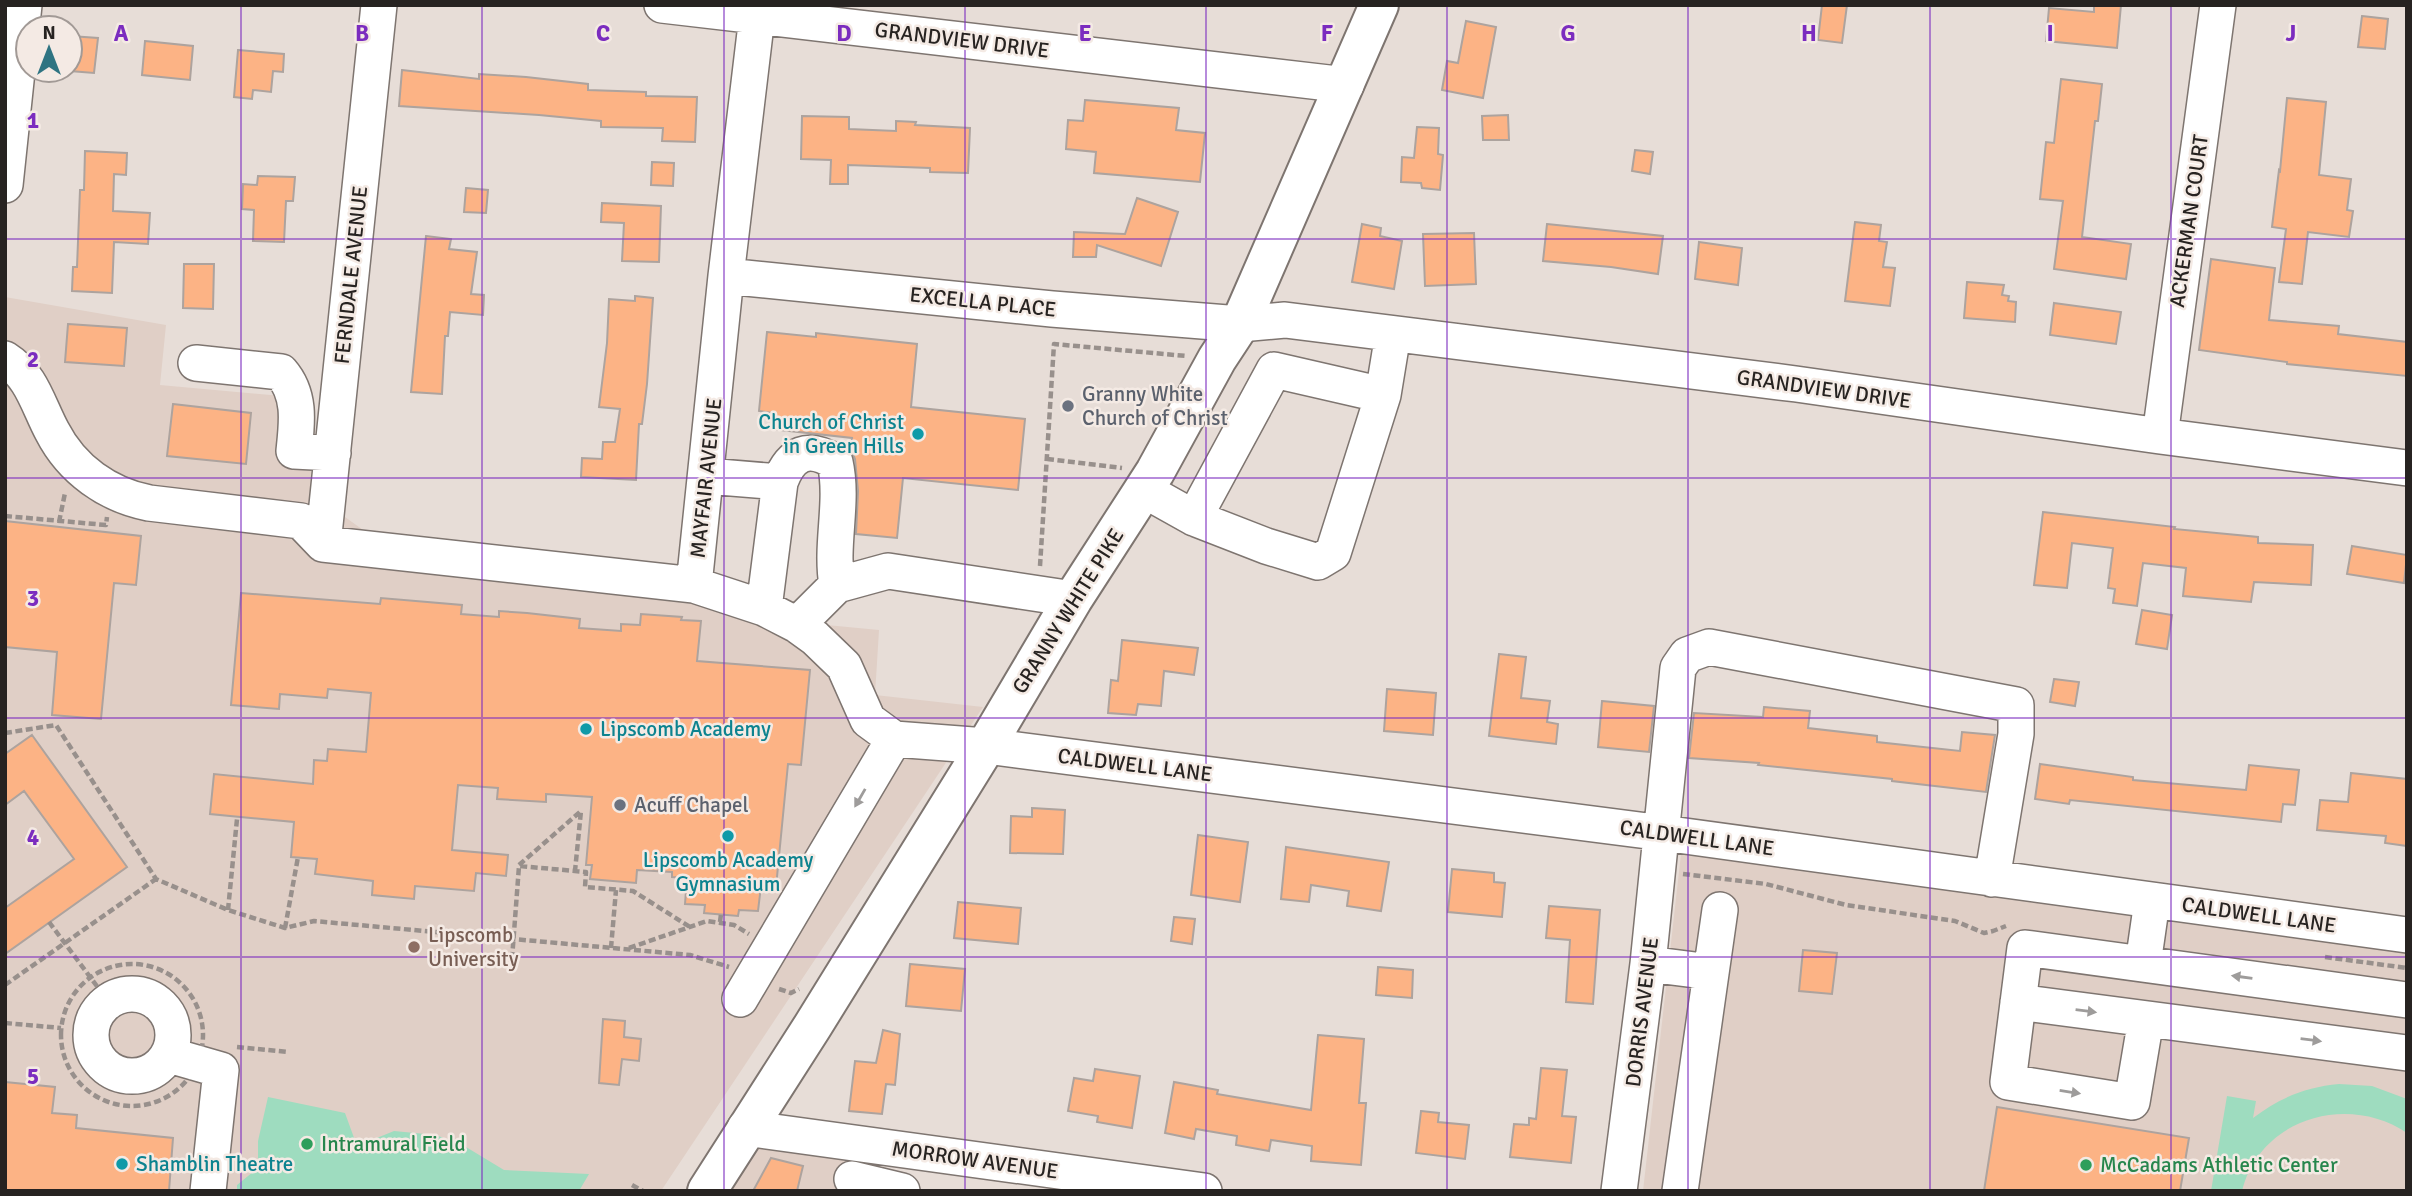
<svg xmlns="http://www.w3.org/2000/svg" width="2412" height="1196" viewBox="0 0 2412 1196" font-family="Signika,sans-serif">
	<style>
		.built { fill: #e0cfc6 }
		.green { fill: #9edcbf }
		.building { fill: #fcb385; stroke: #ada39e; stroke-width: 2 }
		.lines { fill: none; stroke-linecap: round; stroke-linejoin: round }
		.minor-casing { stroke: #7e7570; stroke-width: 38 }
		.major-casing { stroke: #7e7570; stroke-width: 42 }
		.path { stroke: #98908c; stroke-width: 4.5; stroke-dasharray: 7 3.5; stroke-linecap: butt }
		.minor { stroke: #fff; stroke-width: 35 }
		.major { stroke: #fff; stroke-width: 38 }
		.oneway { fill: #9e9c9b }
		.grid { fill: none; stroke: #7b2cbf; stroke-width: 2; stroke-opacity: 0.55 }
		.worship-dot { fill: #6b7280; stroke: #f4eae4; stroke-width: 2.5 }
		.culture-dot { fill: #0f9aa8; stroke: #f4eae4; stroke-width: 2.5 }
		.education-dot { fill: #8d6e63; stroke: #f4eae4; stroke-width: 2.5 }
		.leisure-dot { fill: #2e9e5b; stroke: #f4eae4; stroke-width: 2.5 }
		.labels { text-anchor: middle; dominant-baseline: central; stroke-width: 5; stroke-linejoin: round; paint-order: stroke }
		.street-label { font-size: 21px; fill: #272321; stroke: #f4eae4 }
		.worship-label { font-size: 21px; fill: #5b616d; stroke: #f4eae4; text-anchor: start }
		.culture-label { font-size: 21px; fill: #0d838f; stroke: #f4eae4; text-anchor: start }
		.education-label { font-size: 21px; fill: #785e54; stroke: #f4eae4; text-anchor: start }
		.leisure-label { font-size: 21px; fill: #27864d; stroke: #f4eae4; text-anchor: start }
		.grid-label { font-size: 23px; text-anchor: middle; font-weight: bold; fill: #7b2cbf; stroke: #f4eae4; stroke-width: 5; stroke-linejoin: round; paint-order: stroke }
	</style>
	<rect width="100%" height="100%" fill="#e7ddd7"/>
	<!-- built -->
	<path class="built" d="M5,297L166,325L160,385L314,399L310,492L373,537L816,624L879,630L875,695L983,707L661,1191H5Z
		M1681,854L2407,946V1191H1643Z
		M755,1143L880,1153L875,1191H728Z"/>
	<!-- green -->
	<path class="green" d="M2339,1084L2372,1086L2407,1099V1133C2348,1093 2260,1118 2242,1191H2211L2227,1096L2256,1101L2253,1118C2279,1098 2306,1087 2339,1084Z
		M268,1097L345,1113L357,1146L394,1131L436,1135L466,1147L504,1170L589,1174L579,1191H237V1185L258,1168V1141Z"/>
	<!-- building -->
	<path class="building" d="M1822,5H1847L1842,43L1818,40Z
		M2094,5H2121L2117,48L2046,41L2049,8L2094,12Z
		M2362,16L2388,19L2385,49L2358,47Z
		M1466,21L1496,27L1483,98L1442,90L1447,61L1458,63Z
		M70,36L98,38L94,73L70,71Z
		M145,41L193,46L190,80L142,75Z
		M238,50L284,54L283,72L273,71L271,92L253,90L252,99L234,97Z
		M402,70L479,79V74L526,77L588,84V90L646,92V96L697,97L695,142L662,141L663,128L601,127V121L539,115L399,106Z
		M2061,79L2102,84L2098,121H2095L2082,237L2131,244L2126,279L2054,269L2063,201L2040,199L2046,142L2054,143Z
		M2287,98L2326,102L2319,175L2351,179L2347,210L2353,211L2349,237L2308,232L2302,284L2279,282L2286,229L2272,227L2279,170L2280,171Z
		M1085,100L1179,108L1176,130L1205,133L1200,182L1094,173L1096,152L1066,149L1068,120L1083,121Z
		M1508,115L1509,140H1483L1482,116Z
		M802,116L849,117V129L896,131V121L916,122L915,125L970,128L968,173L930,172V168L848,165V184H830L831,160L801,159Z
		M1417,127L1439,128L1438,154L1443,155L1440,190L1422,188L1421,183L1401,182L1402,157L1414,158Z
		M1635,150L1653,152L1650,174L1632,171Z
		M85,151L127,153L126,175L114,174L113,211L150,213L148,244L114,242L112,293L72,291L73,267H77L80,190H84Z
		M652,162L674,163L673,186L651,185Z
		M258,176L295,177L293,201H286L284,242L253,241L254,210L242,209L243,184L257,185Z
		M466,188L488,190L486,213L464,212Z
		M1137,198L1178,212L1161,266L1097,245L1096,257H1073L1074,232L1125,234Z
		M602,203L661,206L659,262L622,261L624,223L601,222Z
		M1855,222L1881,225L1879,241L1887,242L1883,267L1895,268L1890,306L1845,301Z
		M1362,224L1381,228L1380,236L1402,241L1394,289L1352,282Z
		M1547,224L1663,236L1658,274L1611,267L1543,261Z
		M1474,233L1476,284L1425,286L1423,234Z
		M426,236L451,239L449,249L477,252L471,294L484,295L483,315L450,312L448,336H445L442,394L411,392Z
		M1699,242L1742,248L1738,285L1695,279Z
		M2211,259L2275,268L2269,320L2339,326L2338,334L2407,342V376L2287,364V362L2199,350Z
		M184,264H214L213,309L183,308Z
		M1967,282L2004,285L2002,295L2009,296L2008,301L2016,302L2015,322L1964,318Z
		M635,296L653,298L647,384L642,424H639L636,480L581,477L582,458L602,459L603,442H615L620,409L599,407L607,343L609,299L635,301Z
		M2054,303L2121,312L2116,344L2050,335Z
		M68,324L127,328L124,366L65,362Z
		M767,332L816,337V333L917,344L911,407L1025,419L1018,490L903,478L897,538L856,534L858,491L855,459L851,450L852,438L772,429L773,413L759,411Z
		M173,404L251,413L246,464L167,456Z
		M2043,512L2175,527L2174,529L2258,537V543L2313,545L2311,585L2254,582L2251,602L2183,596L2186,568L2143,563L2137,606L2113,603L2115,589L2108,588L2113,548L2072,543L2067,588L2034,585Z
		M5,521L141,536L136,585L114,583L101,719L52,715L57,652L5,647Z
		M2352,546L2407,555L2404,583L2347,574Z
		M241,593L380,604L381,598L462,605L461,614L499,617V611L527,613L580,619L579,628L621,631V624L640,625L641,614L682,617L681,620L701,621L697,661L810,670L801,765L788,764L776,887L761,886L758,911L739,910L738,916L704,913L705,905L685,904L687,878L672,877V872L637,870L636,883L590,879L592,865H586L592,797L546,794V802L497,799L498,788L458,785L452,850L508,855L506,876L476,873L474,891L415,886L414,899L372,895L373,881L315,874L317,859L291,857L294,822L210,814L214,774L313,784L314,760L327,761L328,749L366,752L371,693L328,689L327,698L280,694L279,709L231,705Z
		M2142,610L2172,615L2167,649L2136,644Z
		M1122,640L1198,648L1194,675L1164,671L1161,706L1138,704L1136,715L1108,713L1111,680L1118,681Z
		M1499,654L1526,657L1521,698L1550,701L1547,722L1558,724L1556,744L1489,736Z
		M2054,679L2079,682L2075,706L2050,702Z
		M1387,689L1436,693L1433,735L1384,731Z
		M1602,701L1654,706L1649,752L1598,747Z
		M1764,707L1810,711L1808,728L1877,736V742L1960,751L1962,732L1995,735L1986,792L1892,781V779L1758,765L1759,763L1689,758L1694,713L1763,717Z
		M32,735L127,867L5,954V908L74,859L24,791L5,805V754Z
		M2040,764L2133,777V780L2246,790L2249,765L2299,770L2295,805L2283,804L2281,822L2070,800L2069,804L2035,799Z
		M2351,773L2407,779V846L2385,843L2386,836L2317,830L2320,800L2348,802Z
		M1032,808L1065,810L1063,854L1010,853L1011,816L1032,817Z
		M1198,835L1248,842L1240,902L1191,895Z
		M1286,847L1389,862L1381,911L1347,906L1349,891L1311,885L1309,902L1281,899Z
		M1452,869L1494,873V882L1505,883L1502,917L1448,912Z
		M958,902L1021,908L1018,944L954,938Z
		M1549,906L1600,910L1593,1004L1566,1002L1570,940L1546,938Z
		M1174,917L1195,919L1192,944L1171,941Z
		M1803,950L1837,953L1832,994L1799,991Z
		M910,964L965,969L961,1011L906,1006Z
		M1378,967L1413,970L1412,998L1376,995Z
		M603,1019L625,1021L624,1037L641,1039L639,1061L622,1059L619,1085L599,1083Z
		M883,1030L900,1034L895,1085L886,1084L882,1114L849,1111L855,1061L876,1063Z
		M1318,1035L1364,1039L1359,1103H1366L1361,1165L1311,1161L1312,1146L1271,1140L1269,1151L1236,1145L1237,1136L1196,1129L1194,1139L1165,1133L1174,1082L1218,1090L1217,1094L1311,1110Z
		M1541,1068L1567,1070L1562,1116L1576,1117L1571,1163L1510,1157L1514,1124L1529,1125V1118L1536,1119Z
		M1095,1069L1140,1076L1132,1128L1097,1122L1098,1116L1068,1111L1074,1078L1093,1081Z
		M5,1082L55,1087L52,1113L77,1115L76,1128L173,1138L169,1191H5Z
		M1997,1107L2189,1138L2180,1191H1984Z
		M1421,1111L1439,1113L1438,1122L1469,1125L1465,1159L1416,1153Z
		M771,1158L803,1166L797,1191H753Z"/>
	<g class="lines">
		<!-- minor casing -->
		<g class="minor-casing">
			<path id="minor" d="M662,5L1346,85
				M5,185L24,5
				M726,276L1052,309L1240,324L1285,320L1796,384L2160,436L2407,468
				M5,359C32,376 38,405 52,431C72,470 108,495 149,503L301,521L323,544L694,585L764,608L797,625L815,638L844,666L868,720L894,739L986,746L1663,833L2407,935
				M196,363L281,372C301,395 297,423 294,451L333,453
				M2160,436L2218,5
				M707,476L780,482L764,608
				M780,482C791,453 808,445 835,462C844,502 830,544 837,585
				M1144,490L1194,518L1266,546L1318,562L1333,553L1383,395
				M1194,518L1274,370L1383,395L1393,334
				M323,544L379,5
				M694,585L726,276L757,16
				M797,625L837,585L888,571L1073,599
				M1648,964L1711,972
				M2143,964L2152,901
				M91 1035a41 41 0 1 1 82 0a41 41 0 1 1-82 0Z
				M740,999L894,739
				M2018,1002L2407,1053
				M2146,1019L2132,1102L2008,1082L2025,948L2407,1000
				M169,1055L221,1070L208,1191
				M745,1128L1204,1191
				M852,1179L902,1191
				M1619,1191L1648,964L1678,668L1687,655L1709,647L2016,705V734L1992,879
				M1680,1191L1720,910"/>
		</g>
		<!-- major casing -->
		<g class="major-casing">
			<path id="major" d="M707,1191L812,1027L986,746L1073,599L1155,472L1217,359L1240,324L1379,5"/>
		</g>
		<!-- path -->
		<path class="path" d="M1047,459L1122,468
			M5,516L106,525L107,517
			M59,522L65,493
			M1040,566L1054,344L1186,356
			M5,733L56,725L156,879L228,910L285,928L314,921L690,955L729,967
			M519,865L581,811L575,871
			M1683,874L1766,884L1846,905L1955,921L1984,933L1993,931L2006,926
			M228,910L237,819
			M49,922L108,1001
			M720,922L721,914
			M285,928L298,857
			M611,948L616,890
			M629,948L707,921L734,925L749,934
			M2325,957L2407,968
			M512,959L519,866L586,872L585,887L633,891L690,927
			M61 1035a71 71 0 1 1 142 0a71 71 0 1 1-142 0Z
			M5,985L156,879
			M779,989L791,993L799,989
			M5,1023L61,1028
			M237,1047L289,1052
			M632,1185L643,1191"/>
		<!-- minor -->
		<use href="#minor" class="minor"/>
		<!-- major -->
		<use href="#major" class="major"/>
	</g>
	<!-- one-way arrows -->
	<defs><path id="oneway-solid" d="M-6-.8H1V-3.2L6.5 0L1 3.2V.8H-6Z" transform="scale(1.75)"/></defs>
	<g class="oneway">
		<use href="#oneway-solid" transform="translate(860 798) rotate(120)"/>
		<use href="#oneway-solid" transform="translate(2242 977) rotate(-172)"/>
		<use href="#oneway-solid" transform="translate(2086 1011) rotate(7)"/>
		<use href="#oneway-solid" transform="translate(2311 1040) rotate(7)"/>
		<use href="#oneway-solid" transform="translate(2070 1092) rotate(9)"/>
	</g>
	<!-- grid -->
	<path class="grid" d="M241,5V1191M482,5V1191M724,5V1191M965,5V1191M1206,5V1191M1447,5V1191M1688,5V1191M1930,5V1191M2171,5V1191M5,239H2407M5,478H2407M5,718H2407M5,957H2407"/>
	<!-- markers -->
	<g class="worship-dot">
		<circle cx="1068" cy="406" r="7"/>
		<circle cx="620" cy="805" r="7"/>
	</g>
	<g class="culture-dot">
		<circle cx="918" cy="434" r="7"/>
		<circle cx="586" cy="729" r="7"/>
		<circle cx="728" cy="836" r="7"/>
		<circle cx="122" cy="1164" r="7"/>
	</g>
	<circle class="education-dot" cx="414" cy="947" r="7"/>
	<g class="leisure-dot">
		<circle cx="307" cy="1144" r="7"/>
		<circle cx="2086" cy="1165" r="7"/>
	</g>
	<g class="labels">
		<!-- street labels -->
		<g class="street-label">
			<text transform="translate(962 40) rotate(7)">GRANDVIEW DRIVE</text>
			<text transform="translate(2189 221) rotate(-82)">ACKERMAN COURT</text>
			<text transform="translate(351 275) rotate(-84)">FERNDALE AVENUE</text>
			<text transform="translate(983 302) rotate(6)">EXCELLA PLACE</text>
			<text transform="translate(1824 389) rotate(8)">GRANDVIEW DRIVE</text>
			<text transform="translate(706 478) rotate(-84)">MAYFAIR AVENUE</text>
			<text transform="translate(1068 611) rotate(-58)">GRANNY WHITE PIKE</text>
			<text transform="translate(1135 765) rotate(7)">CALDWELL LANE</text>
			<text transform="translate(1697 838) rotate(8)">CALDWELL LANE</text>
			<text transform="translate(2259 915) rotate(8)">CALDWELL LANE</text>
			<text transform="translate(1642 1012) rotate(-83)">DORRIS AVENUE</text>
			<text transform="translate(975 1160) rotate(8)">MORROW AVENUE</text>
		</g>
		<!-- worship labels -->
		<g class="worship-label">
			<text x="1082" y="394">Granny White<tspan x="1082" dy="24">Church of Christ</tspan></text>
			<text x="634" y="805">Acuff Chapel</text>
		</g>
		<!-- culture labels -->
		<g class="culture-label">
			<text x="904" y="422" text-anchor="end">Church of Christ<tspan x="904" dy="24">in Green Hills</tspan></text>
			<text x="600" y="729">Lipscomb Academy</text>
			<text x="728" y="860" text-anchor="middle">Lipscomb Academy<tspan x="728" dy="24">Gymnasium</tspan></text>
			<text x="136" y="1164">Shamblin Theatre</text>
		</g>
		<!-- education labels -->
		<g class="education-label">
			<text x="428" y="935">Lipscomb<tspan x="428" dy="24">University</tspan></text>
		</g>
		<!-- leisure labels -->
		<g class="leisure-label">
			<text x="321" y="1144">Intramural Field</text>
			<text x="2100" y="1165">McCadams Athletic Center</text>
		</g>
	</g>
	<g class="grid-label">
		<text x="121" y="41">A</text>
		<text x="362" y="41">B</text>
		<text x="603" y="41">C</text>
		<text x="844" y="41">D</text>
		<text x="1085" y="41">E</text>
		<text x="1327" y="41">F</text>
		<text x="1568" y="41">G</text>
		<text x="1809" y="41">H</text>
		<text x="2050" y="41">I</text>
		<text x="2291" y="41">J</text>
		<text x="33" y="128">1</text>
		<text x="33" y="367">2</text>
		<text x="33" y="606">3</text>
		<text x="33" y="845">4</text>
		<text x="33" y="1084">5</text>
	</g>
	<!-- border -->
	<rect width="2412" height="1196" fill="none" stroke="#272321" stroke-width="14"/>
	<!-- north arrow -->
	<g transform="translate(49 49)"><circle r="33" fill="#f4eae4" stroke="#a29a96" stroke-width="2"/>
	<path d="M0-5L12 26L0 18L-12 26Z" fill="#2f7482"/>
	<text y="-10" font-size="19" font-weight="bold" text-anchor="middle" fill="#272321">N</text>
	</g>
</svg>
